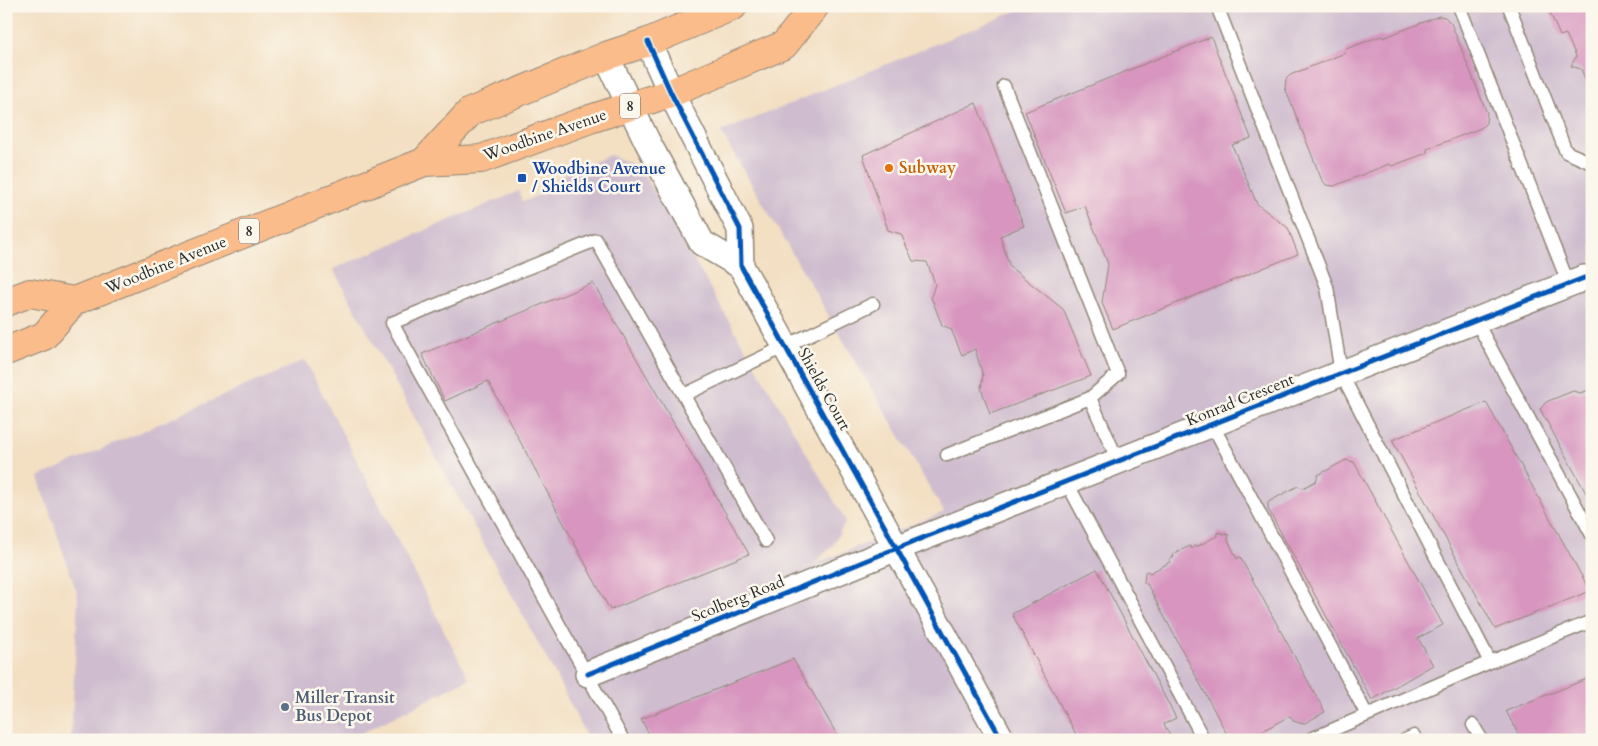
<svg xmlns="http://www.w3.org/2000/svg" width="1598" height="746" viewBox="0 0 1598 746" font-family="Cardo,serif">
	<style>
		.industrial { fill: #cfbdcf }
		.building { fill: #d795bf }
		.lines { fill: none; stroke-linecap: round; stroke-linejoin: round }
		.service-casing { stroke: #8f8576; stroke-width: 15 }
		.minor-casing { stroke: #8f8576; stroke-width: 28 }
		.primary-casing { stroke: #8f8576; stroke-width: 30 }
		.service { stroke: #fff; stroke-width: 12 }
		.minor { stroke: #fff; stroke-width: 25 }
		.primary { stroke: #fabc8b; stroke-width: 28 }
		.cycleway-casing { stroke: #fbf7ec; stroke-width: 8 }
		.cycleway { stroke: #0057b8; stroke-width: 5 }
		.food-dot { fill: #e8710a; stroke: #fbf7ec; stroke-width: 2 }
		.transit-dot { fill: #1a4fb4; stroke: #fbf7ec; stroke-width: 2 }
		.service-dot { fill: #5c6f8a; stroke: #fbf7ec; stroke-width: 2 }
		.labels { text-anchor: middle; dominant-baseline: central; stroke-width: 5; stroke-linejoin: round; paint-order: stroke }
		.shield { fill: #fbf7ec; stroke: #696865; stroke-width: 1 }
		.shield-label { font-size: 15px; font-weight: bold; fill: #2b2b2b }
		.street-label { font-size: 16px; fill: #2b2b2b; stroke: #fbf7ec }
		.food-label { font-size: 16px; font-weight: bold; fill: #c56008; stroke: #fbf7ec; text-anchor: start }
		.transit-label { font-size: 16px; font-weight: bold; fill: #164399; stroke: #fbf7ec; text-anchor: start }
		.service-label { font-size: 16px; font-weight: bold; fill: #4e5e75; stroke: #fbf7ec; text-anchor: start }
	</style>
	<rect width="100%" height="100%" fill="#fbf7ec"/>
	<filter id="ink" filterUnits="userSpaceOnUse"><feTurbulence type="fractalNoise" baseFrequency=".02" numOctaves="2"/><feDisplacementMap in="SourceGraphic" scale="10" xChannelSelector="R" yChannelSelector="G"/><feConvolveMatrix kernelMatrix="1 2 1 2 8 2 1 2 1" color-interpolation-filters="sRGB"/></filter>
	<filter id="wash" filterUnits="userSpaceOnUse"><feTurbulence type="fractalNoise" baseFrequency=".0096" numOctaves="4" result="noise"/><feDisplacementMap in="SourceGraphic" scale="20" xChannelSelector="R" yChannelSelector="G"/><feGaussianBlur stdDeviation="1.12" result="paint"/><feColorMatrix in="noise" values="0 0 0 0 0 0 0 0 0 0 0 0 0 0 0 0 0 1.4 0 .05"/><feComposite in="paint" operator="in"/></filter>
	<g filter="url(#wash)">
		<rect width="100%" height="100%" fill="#f3dfc2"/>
		<!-- industrial -->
		<path class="industrial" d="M1028,6H1592V740H588L555,674L333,269L519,191L522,202L559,187L556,178L610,155L640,168L846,521L832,546L814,564L944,512L721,132Z
			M305,360L469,679L348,740H71L78,596L38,477Z"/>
		<g id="blocks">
			<!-- building -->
			<path class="building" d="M1547,6H1592V95L1581,69L1571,66L1576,56L1566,34L1560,36Z
				M1439,16L1445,17L1451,23L1487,113L1486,123L1481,128L1427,149V153L1392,166L1389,164L1334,186L1326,185L1321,178L1285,88L1286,79L1290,75L1345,53L1346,49L1381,36L1383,38Z
				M1211,37L1251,138L1232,145L1257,204L1288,228L1298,254L1113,329L1102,303L1108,264L1085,206L1066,213L1025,112Z
				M976,103L1024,226L1000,236L1010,267L1063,309L1091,376L990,414L981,388L983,376L975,349L962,355L951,329L942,325L931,297L935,284L927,262L913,261L901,234L888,230L863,155Z
				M593,283L749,554L610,610L488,381L445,401L422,354Z
				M1592,389V504L1540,409L1546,402L1573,391L1580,393Z
				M1486,402L1590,591L1495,629L1392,440Z
				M1346,460L1354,462L1443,625L1418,638L1433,665L1372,700L1268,509V503L1270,501L1298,486L1303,488L1316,481L1318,475Z
				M1217,532L1229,535L1228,540L1237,559L1240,557L1325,712L1303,724L1293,721L1290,716L1262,731L1260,740H1230L1147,584L1144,583L1145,572L1147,571L1150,573L1170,562V558L1174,557L1173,554L1190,546L1192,549L1194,546H1198L1217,536Z
				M1097,569L1176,718L1164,724L1172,740H1079L1012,614Z
				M793,659L840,740H652L641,719Z
				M1592,677V740H1529L1528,737L1518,734L1506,711Z"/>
		</g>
	</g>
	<g filter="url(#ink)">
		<use href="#blocks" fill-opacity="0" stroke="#8f8576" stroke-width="1"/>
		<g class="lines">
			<!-- service casing -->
			<g class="service-casing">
				<path id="service" d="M1217,6L1327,287L1341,373L1490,662
					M1459,6L1569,285
					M1509,6L1566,152L1592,163
					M1476,321L1592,535
					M684,395L873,304
					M1090,398L1118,461
					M1212,424L1367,715
					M947,455L1090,398L1118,374L1004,86
					M1066,481L1204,740
					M1473,725L1482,740
					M623,740L392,323L596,240L766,541
					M1309,740L1490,662L1592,621
					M1405,740L1414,736L1416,740"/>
			</g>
			<!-- minor casing -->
			<g class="minor-casing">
				<path id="minor" d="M648,42L671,93L740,229L741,266L1002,740
					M606,56L647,141L702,243L741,266
					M588,674L897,548L1584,278H1592"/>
			</g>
			<!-- primary casing -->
			<g class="primary-casing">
				<path id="primary" d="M424,162L470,112L606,56L648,42L733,6
					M6,302L30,293L74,301
					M6,351L44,336L74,301L424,162L481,159L590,119L671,93L784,45L815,6"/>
			</g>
			<!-- service -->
			<use href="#service" class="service"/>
			<!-- minor -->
			<use href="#minor" class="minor"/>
			<!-- primary -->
			<use href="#primary" class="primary"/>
			<!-- cycleway casing -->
			<g class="cycleway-casing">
				<path id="cycleway" d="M648,42L671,93L740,229L741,266L1002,740
					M588,674L897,548L1584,278H1592"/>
			</g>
			<!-- cycleway -->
			<use href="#cycleway" class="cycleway"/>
		</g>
	</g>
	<!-- markers -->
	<circle class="food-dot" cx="889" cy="168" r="5"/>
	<rect class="transit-dot" x="517" y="173" width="10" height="10" rx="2.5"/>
	<circle class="service-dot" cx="285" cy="707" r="5"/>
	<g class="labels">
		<!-- shield labels -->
		<g class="shield">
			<rect x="620" y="93.5" width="20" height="25" rx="4"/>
			<rect x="239" y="218.5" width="20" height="25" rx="4"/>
		</g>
		<g class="shield-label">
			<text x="630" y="106">8</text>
			<text x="249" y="231">8</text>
		</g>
		<!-- street labels -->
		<g class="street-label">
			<text transform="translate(545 135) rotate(-19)">Woodbine Avenue</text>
			<text transform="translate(166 265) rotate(-22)">Woodbine Avenue</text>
			<text transform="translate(824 389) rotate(61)">Shields Court</text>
			<text transform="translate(1240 400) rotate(-22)">Konrad Crescent</text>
			<text transform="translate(738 599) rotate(-22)">Scolberg Road</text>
		</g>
		<!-- food labels -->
		<g class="food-label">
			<text x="899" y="168">Subway</text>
		</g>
		<!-- transit labels -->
		<g class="transit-label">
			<text x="532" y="169">Woodbine Avenue<tspan x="532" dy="18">/ Shields Court</tspan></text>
		</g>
		<!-- service labels -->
		<g class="service-label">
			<text x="295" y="698">Miller Transit<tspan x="295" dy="18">Bus Depot</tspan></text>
		</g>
	</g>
	<!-- margin -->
	<rect width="1598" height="746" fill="none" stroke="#fbf7ec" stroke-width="25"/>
</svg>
